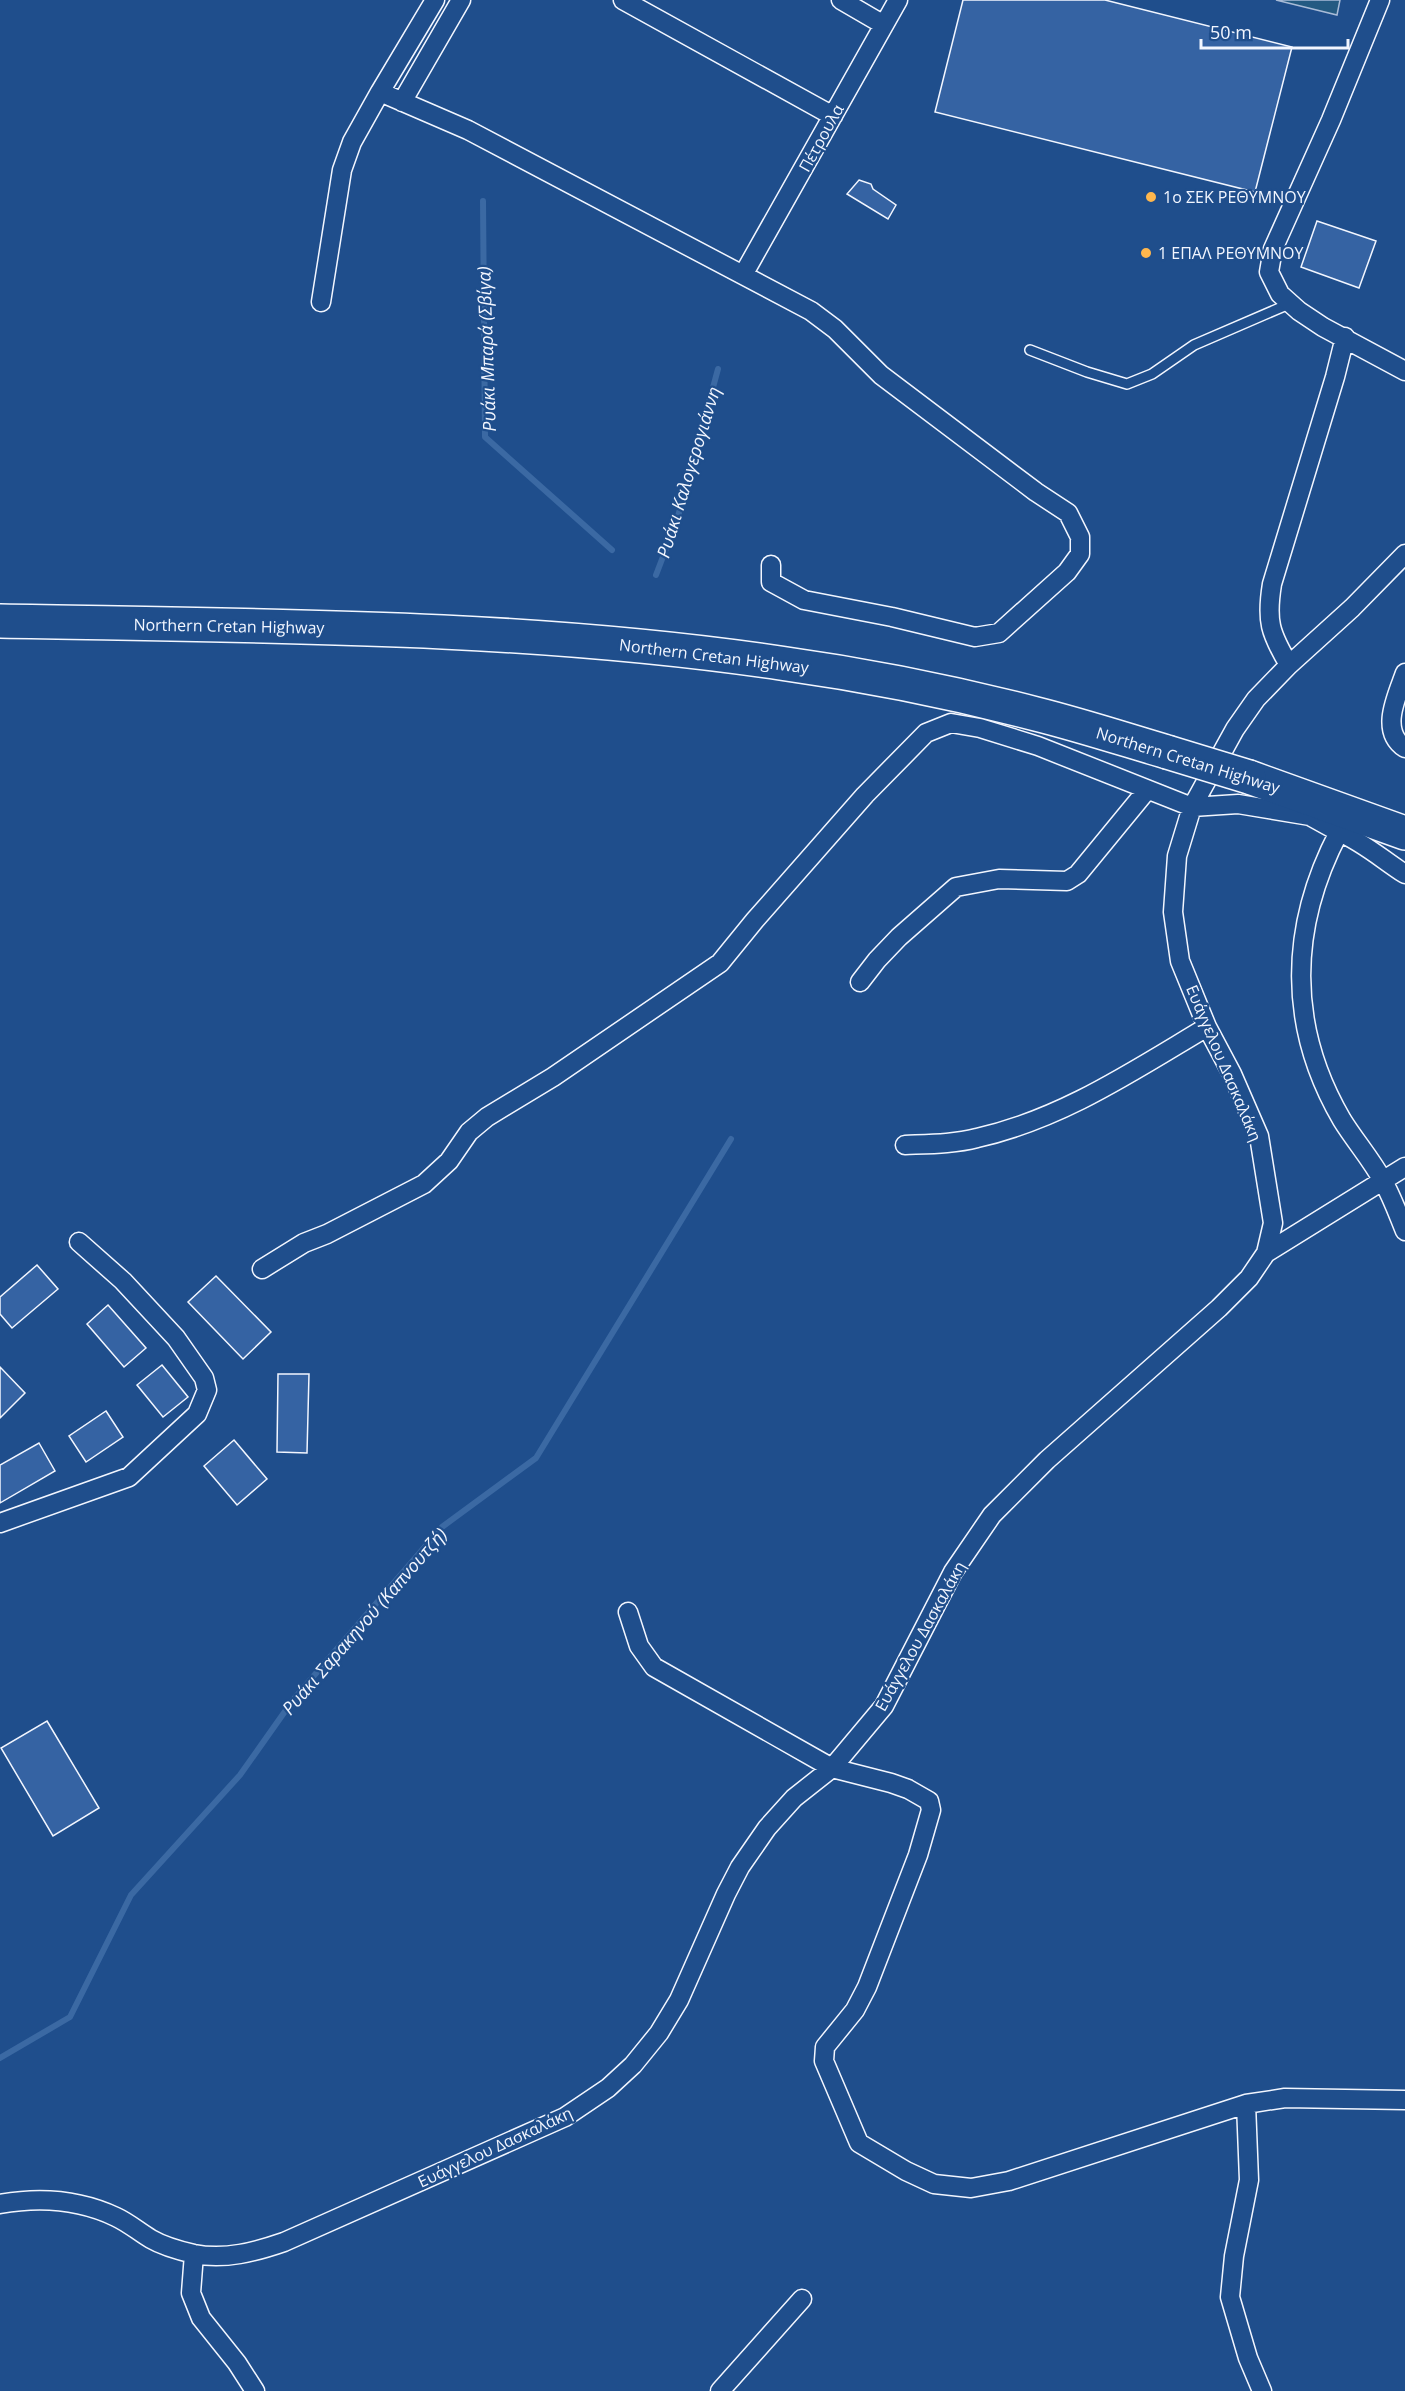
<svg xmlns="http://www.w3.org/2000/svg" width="1405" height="2391" viewBox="0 0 1405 2391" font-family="'Open Sans',sans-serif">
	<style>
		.green { fill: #245a82; stroke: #a8bbd7; stroke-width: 1.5 }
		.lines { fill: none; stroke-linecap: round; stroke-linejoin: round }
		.stream { stroke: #3b69a3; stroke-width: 6 }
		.building { fill: #3563a3; stroke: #f2f6ff; stroke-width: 1.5 }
		.lane-casing { stroke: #f2f6ff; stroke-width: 12 }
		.street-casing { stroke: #f2f6ff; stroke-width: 21 }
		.highway-casing { stroke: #f2f6ff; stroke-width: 36 }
		.lane { stroke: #1f4e8c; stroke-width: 9 }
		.street { stroke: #1f4e8c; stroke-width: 18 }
		.highway { stroke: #1f4e8c; stroke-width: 33 }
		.highway-bridge-casing { stroke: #f2f6ff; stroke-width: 36; stroke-linecap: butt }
		.highway-bridge { stroke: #1f4e8c; stroke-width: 33 }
		.poi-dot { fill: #ffb74d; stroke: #1f4e8c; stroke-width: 2 }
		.labels { text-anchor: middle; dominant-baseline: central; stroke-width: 4.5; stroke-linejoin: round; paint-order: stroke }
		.street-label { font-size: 16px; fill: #f2f6ff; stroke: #1f4e8c }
		.poi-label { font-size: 16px; fill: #f2f6ff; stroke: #1f4e8c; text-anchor: start }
		.water-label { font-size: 18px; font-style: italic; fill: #f2f6ff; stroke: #1f4e8c }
	</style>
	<rect width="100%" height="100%" fill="#1f4e8c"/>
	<!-- green -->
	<path class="green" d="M1276,0H1340L1337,15Z"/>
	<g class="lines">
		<!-- stream -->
		<path class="stream" d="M483,201L485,437L612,550
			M656,575L677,520L718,369
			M0,2058L70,2017L131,1895L240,1775L293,1700L442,1527L536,1458L731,1139"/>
	</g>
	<!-- building -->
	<path class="building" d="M963,0H1105L1292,47L1255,192L935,112Z
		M859,180L871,184L873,189L896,205L888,219L847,194Z
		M1317,221L1376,241L1359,288L1301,267Z
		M37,1265L58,1289L12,1328L0,1314V1297Z
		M216,1276L271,1332L243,1359L188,1302Z
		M108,1305L146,1348L124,1367L87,1324Z
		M162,1365L188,1397L163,1417L137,1385Z
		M0,1367L25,1393L0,1418Z
		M278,1374H309L307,1453L277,1452Z
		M106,1411L123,1437L86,1462L69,1436Z
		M234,1440L267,1479L237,1505L204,1466Z
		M39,1443L55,1471L0,1503V1465Z
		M47,1721L99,1808L53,1836L1,1748Z"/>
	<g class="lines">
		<!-- lane casing -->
		<g class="lane-casing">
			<path id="lane" d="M1030,350L1087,372L1127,384L1152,374L1194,345L1289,304"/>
		</g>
		<!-- street casing -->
		<g class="street-casing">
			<path id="street" d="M623,0L833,116
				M841,0L884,25
				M1380,0L1331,120L1273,249L1269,272L1280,294L1299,311L1323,327L1405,371
				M380,92L435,0
				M402,102L461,0
				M743,275L898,0
				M321,302L342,170L352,142L380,92L468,130L811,311L835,329L881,375L1036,492L1068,513L1080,537V554L1067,572L999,633L975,637L892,617L804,600L771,582V565
				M1289,665C1270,633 1266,621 1272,584L1335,377L1345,337
				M1405,673C1397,696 1379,731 1405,748
				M1405,874C1383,860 1363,842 1339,832C1289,927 1287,1026 1342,1120C1355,1141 1371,1159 1383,1181C1392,1197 1398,1214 1405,1231
				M860,982L877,960L899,937L956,887L999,879L1067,881L1078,874L1147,790
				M905,1145C929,1144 954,1144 977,1138C1062,1119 1133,1071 1207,1027
				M1266,1253L1405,1167
				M262,1269L304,1243L327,1234L424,1184L449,1161L469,1132L487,1117L553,1077L720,963L755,920L865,795L926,733L951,723L980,728L1038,746L1192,807L1238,804L1310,816L1339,832
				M0,1523L129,1477L197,1414L207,1390L204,1378L176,1338L123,1281L79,1242
				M628,1612L639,1646L654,1667L832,1768L891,1783L908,1789L929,1801L931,1810L918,1855L867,1987L855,2010L825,2047L824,2061L859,2143L906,2171L934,2184L971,2188L1009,2181L1246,2104L1285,2098L1405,2100
				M1246,2104L1249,2180L1234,2256L1230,2297L1248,2358L1262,2391
				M0,2204C39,2197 80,2200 116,2217C129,2223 139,2232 151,2239C163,2246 181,2251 194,2254C225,2260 255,2252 284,2242L565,2117L608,2088L633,2065L659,2033L679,2000L726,1894L740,1867L767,1828L794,1798L832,1768L884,1706L953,1572L992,1515L1047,1460L1219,1308L1249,1278L1266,1253L1273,1223L1259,1136L1232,1074L1207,1027L1180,961L1173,912L1177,856L1192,807L1235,729L1256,699L1289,665L1352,608L1405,554
				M194,2254L191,2293L201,2318L237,2363L255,2391
				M720,2391L802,2299"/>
		</g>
		<!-- highway casing -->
		<g class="highway-casing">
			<path id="highway" d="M0,621C260,626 522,625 780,663C866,675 952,692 1036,714C1080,725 1123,739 1167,752
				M1249,777L1405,833"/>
		</g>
		<!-- lane -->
		<use href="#lane" class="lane"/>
		<!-- street -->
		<use href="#street" class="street"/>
		<!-- highway -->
		<use href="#highway" class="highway"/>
		<!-- highway-bridge casing -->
		<g class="highway-bridge-casing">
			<path id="highway-bridge" d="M1167,752L1249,777"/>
		</g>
		<!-- highway-bridge -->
		<use href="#highway-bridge" class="highway-bridge"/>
	</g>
	<!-- markers -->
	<g class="poi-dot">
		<circle cx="1151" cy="197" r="6"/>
		<circle cx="1146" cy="253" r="6"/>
	</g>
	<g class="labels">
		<!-- street labels -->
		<g class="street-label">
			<text transform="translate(821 138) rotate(-61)">Πέτρουλα</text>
			<text transform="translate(229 626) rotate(1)">Northern Cretan Highway</text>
			<text transform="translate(714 656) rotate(7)">Northern Cretan Highway</text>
			<text transform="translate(1188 760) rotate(17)">Northern Cretan Highway</text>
			<text transform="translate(1224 1063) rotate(67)">Ευάγγελου Δασκαλάκη</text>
			<text transform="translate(920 1636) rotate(-61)">Ευάγγελου Δασκαλάκη</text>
			<text transform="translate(495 2147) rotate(-25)">Ευάγγελου Δασκαλάκη</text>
		</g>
		<!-- poi labels -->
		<g class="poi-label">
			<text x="1163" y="197">1ο ΣΕΚ ΡΕΘΥΜΝΟΥ</text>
			<text x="1158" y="253">1 ΕΠΑΛ ΡΕΘΥΜΝΟΥ</text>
		</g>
		<!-- water labels -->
		<g class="water-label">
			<text transform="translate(486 349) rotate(-92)">Ρυάκι Μπαρά (Σβίγα)</text>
			<text transform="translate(688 472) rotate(-73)">Ρυάκι Καλογερογιάννη</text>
			<text transform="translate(364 1621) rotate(-49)">Ρυάκι Σαρακηνού (Καπνουτζή)</text>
		</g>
	</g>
	<!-- scale -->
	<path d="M1201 39v9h147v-9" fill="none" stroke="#f2f6ff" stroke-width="3"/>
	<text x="1210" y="39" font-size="18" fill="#f2f6ff" stroke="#1f4e8c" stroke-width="4.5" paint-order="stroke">50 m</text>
</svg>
